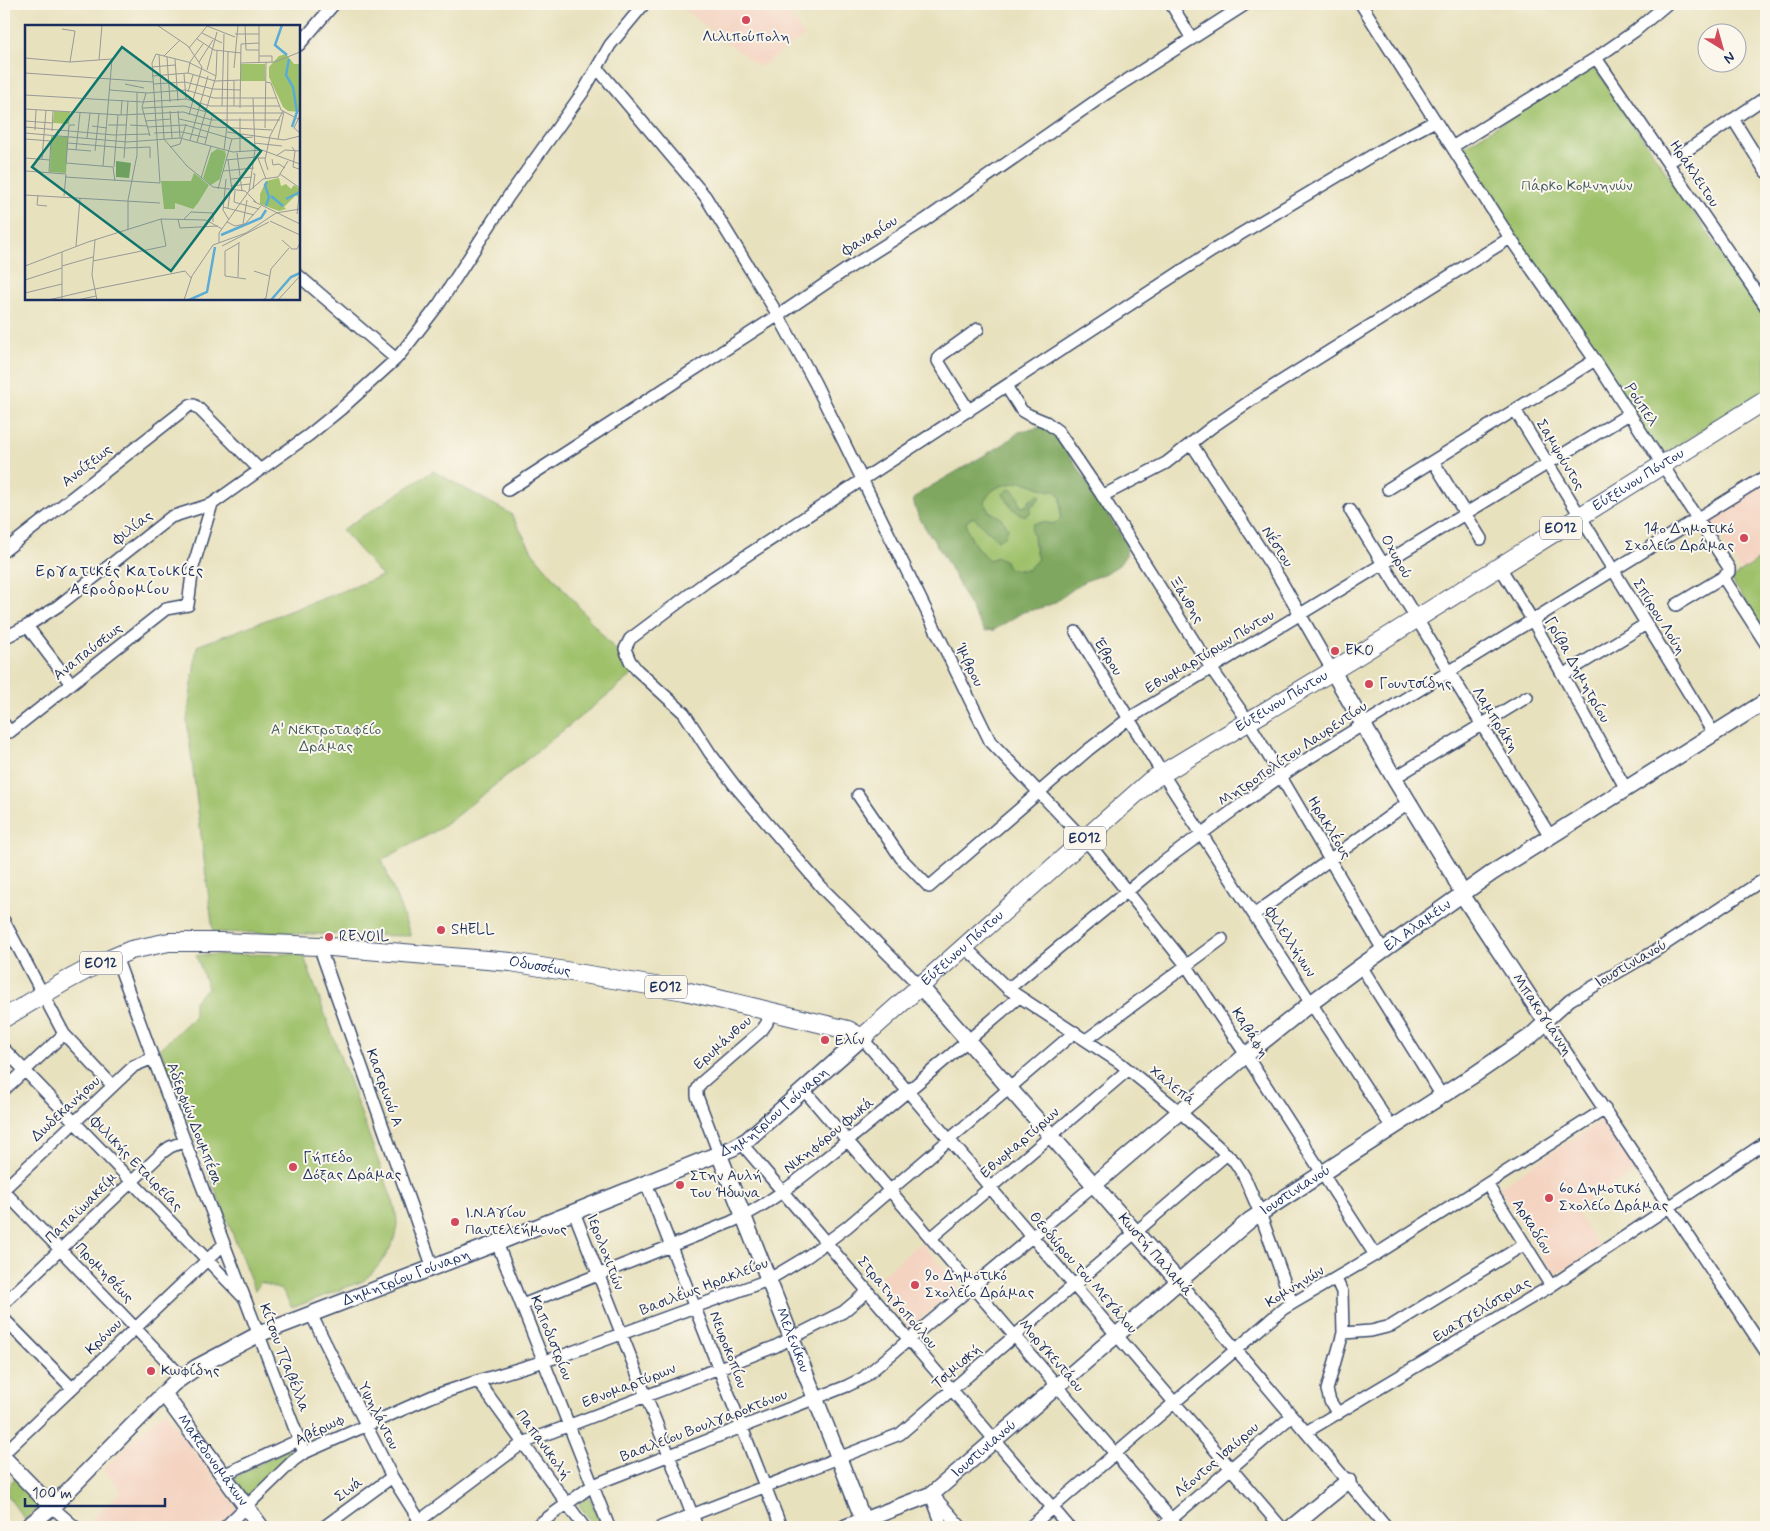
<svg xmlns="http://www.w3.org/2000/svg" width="1770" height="1531" viewBox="0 0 1770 1531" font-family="Mynerve,sans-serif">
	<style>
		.built { fill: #f4d3c1 }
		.green { fill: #9fc16a; stroke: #5d7864; fill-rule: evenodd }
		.forest { fill: #7fa75e; stroke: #4d6b5e; fill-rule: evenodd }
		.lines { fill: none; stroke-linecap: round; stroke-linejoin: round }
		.street-casing { stroke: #3a4a6c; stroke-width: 14 }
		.secondary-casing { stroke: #3a4a6c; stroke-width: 18 }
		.primary-casing { stroke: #3a4a6c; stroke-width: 20 }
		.street { stroke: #fff; stroke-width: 11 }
		.secondary { stroke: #fff; stroke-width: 15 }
		.primary { stroke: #fff; stroke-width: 18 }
		.poi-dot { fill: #d1495b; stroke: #fbf7ec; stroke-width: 2 }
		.labels { text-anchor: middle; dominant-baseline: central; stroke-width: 4; stroke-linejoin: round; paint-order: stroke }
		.shield { fill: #fbf7ec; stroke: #5e6b89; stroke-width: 1 }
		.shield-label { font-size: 14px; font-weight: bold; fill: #1b2f5e }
		.poi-label { font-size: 15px; fill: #1b2f5e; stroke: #fbf7ec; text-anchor: start }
		.street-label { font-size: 15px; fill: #1b2f5e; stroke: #fbf7ec }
		.park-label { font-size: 15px; fill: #435b62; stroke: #fbf7ec }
		.neighbourhood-label { font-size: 16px; letter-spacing: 1px; fill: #1b2f5e; stroke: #fbf7ec }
		.inset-river { fill: none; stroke: #5aacd5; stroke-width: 2.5 }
		.inset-road { fill: none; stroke: #969a98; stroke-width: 1 }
		.view { fill: #0f766e; fill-opacity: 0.15; stroke: #0f766e; stroke-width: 2.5 }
		.inset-edge { fill: none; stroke: #1b2f5e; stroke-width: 2.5 }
	</style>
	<rect width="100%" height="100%" fill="#fbf7ec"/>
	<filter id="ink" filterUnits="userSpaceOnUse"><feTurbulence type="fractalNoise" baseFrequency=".02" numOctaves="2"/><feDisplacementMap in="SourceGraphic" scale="10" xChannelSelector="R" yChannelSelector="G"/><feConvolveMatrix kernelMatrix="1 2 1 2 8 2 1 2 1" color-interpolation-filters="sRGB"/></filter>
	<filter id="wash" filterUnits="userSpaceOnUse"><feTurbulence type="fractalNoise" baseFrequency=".0096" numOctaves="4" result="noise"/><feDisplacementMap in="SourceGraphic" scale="20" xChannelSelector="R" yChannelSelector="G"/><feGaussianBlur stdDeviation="1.12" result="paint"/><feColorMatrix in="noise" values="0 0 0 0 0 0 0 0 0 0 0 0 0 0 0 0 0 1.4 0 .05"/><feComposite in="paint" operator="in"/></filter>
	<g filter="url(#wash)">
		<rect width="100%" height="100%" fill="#e8e1be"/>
		<!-- built -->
		<path class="built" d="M677,4H783L804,36L759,67Z
			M1766,484V555L1742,572L1710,520Z
			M1606,1117L1641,1168L1575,1209L1599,1247L1554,1276L1499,1187Z
			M921,1242L959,1287L909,1328L872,1283Z
			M165,1410L238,1510L219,1527H85L84,1526L122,1491L103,1469Z"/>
		<!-- green -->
		<path class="green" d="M1594,66L1766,319V390L1660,457L1455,152Z
			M433,471L511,514L533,553L635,673L441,828L382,860L411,936L213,932L187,721L197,646L382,576L342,530Z
			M1022,481L1047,490L1056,491L1061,498C1060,506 1062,512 1060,520L1053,524L1043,522C1035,535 1032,544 1038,559L1028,570H1017L1008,568L1005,561L998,557L989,560C978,551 967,536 966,522L973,517L981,523L989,533L1001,518L989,511L984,502C994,483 1004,486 1022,481ZM1004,494L1018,501L1021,507L1026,506L1030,500L1037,502L1031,506L1030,512L1020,514L1010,506Z
			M1766,555V632L1731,579Z
			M303,954L395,1207C395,1212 397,1218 397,1223C396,1246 380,1267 363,1281L292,1308L283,1291L261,1282L255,1291L160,1049L194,1017V1001L208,988L196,955Z
			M291,1449L295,1453L248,1498L235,1484V1479L239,1475L286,1450Z
			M15,1478L42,1504L25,1520L4,1491Z
			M589,1496L602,1526L601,1527H596L578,1504Z"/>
		<!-- forest -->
		<path class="forest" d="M1042,427L1053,432L1062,443L1127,545L1126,555L1119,565L1106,573L1083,582L1054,603L1041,608L1023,612L994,630L985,631C969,608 958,581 944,557C934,538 917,522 913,499L923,491L1004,444L1019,432ZM1022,481L1047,490L1056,491L1061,498C1060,506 1062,512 1060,520L1053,524L1043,522L1033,524L1031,531C1036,539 1034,549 1038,559L1028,570H1017L1008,568L1005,561L998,557L989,560C978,551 967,536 966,522L973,517L998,540L1005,537L1008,528L1001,518L988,511L984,502C994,483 1004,486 1022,481Z
			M1012,489L1019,498L1018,501L1021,507L1026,506L1034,496L1040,495V498L1031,506L1030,513L1026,516C1014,513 1009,504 1003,494L1007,490Z"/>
	</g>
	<g filter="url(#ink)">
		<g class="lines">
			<!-- street casing -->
			<g class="street-casing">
				<path id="street" d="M1171,4L1192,39
					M1361,4L1452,147L1596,58L1635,31L1667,4
					M299,45L334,4
					M1596,58L1766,307
					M597,68L705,196L778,315L815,383L990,741L1093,849L1186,965L1246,1055L1375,1255
					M1733,119L1766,172
					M1452,147L1510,238
					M1668,163L1766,97
					M299,276L396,359
					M1006,386L1022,411L1029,415L1046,422L1058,431L1101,494L1108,493L1166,463L1212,427L1253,399L1510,238L1595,360L1729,568V572L1723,577L1676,605
					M1515,410L1714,734
					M969,411L938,361L939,357L943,354L978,329
					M1191,443L1280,579L1332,670
					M1433,461L1481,539
					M1388,489L1595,360
					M508,490L788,309L844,271L925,220L1107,93L1246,4
					M1101,494L1211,668L1248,721L1383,950
					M1350,510L1550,836
					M4,551L190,405H194L199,409L260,470
					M1500,567L1533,621L1626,789
					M1723,577L1766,644
					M27,626L71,684
					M1076,632L1162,773L1392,1128
					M4,638L27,626L58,606L171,517L212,504
					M1563,675L1646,624
					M4,724L10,732L166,609L188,605L193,567L212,504L309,435L341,409L396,359L406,347L439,304L508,197L583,92L610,45L644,4
					M1394,778L1527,697
					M858,795L901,858L929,887L1088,750L1128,719L1629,414
					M1766,878L1655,951L1570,1000L1546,1022L1766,1352
					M1255,914L1409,802
					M4,921L64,1034L113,1086
					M319,946L433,1268
					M964,946L1008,989L1120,1063L1179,1111L1235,1162L1244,1176L1260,1213L1292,1303
					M116,957L153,1058L304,1453
					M1361,966L1442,1096
					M920,986L825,891L735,786L710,753L684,713L637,670L630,661L625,649L630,639L706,582L1212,251L1388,146L1435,121
					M1008,989L1158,866L1243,803L1296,766L1766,476
					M862,1038L1281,1527
					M1086,1040L1222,939
					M4,1049L242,1296
					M4,1090L64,1034
					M804,1090L1178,1527
					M742,1144L1069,1527
					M719,1154L697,1096V1090L701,1083L762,1030L767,1023L769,1010
					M646,1183L781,1527
					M1487,1184L1551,1286
					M4,1189L134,1066L153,1058
					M4,1191L182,1377
					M574,1212L697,1527
					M931,1238L1128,1070
					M497,1243L609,1527
					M1336,1279L1342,1292L1343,1333L1327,1390L1330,1401L1338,1414
					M1179,1282L1386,1527
					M4,1303L163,1152L170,1147L185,1141
					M522,1305L731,1222C771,1204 803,1176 837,1149C899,1100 959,1048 1019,997
					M311,1314L392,1477L423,1526
					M4,1319L72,1388
					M1343,1333L1371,1331L1391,1326L1525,1244
					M478,1381L584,1527
					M1306,1432L1551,1286L1766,1142
					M4,1453L224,1244
					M223,1475L299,1440
					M932,1494L961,1527
					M932,1498L943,1527
					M52,1507L75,1527
					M225,1527L294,1460L304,1453L433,1396L478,1381L564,1355L768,1280L808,1256L847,1227L1075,1032
					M324,1527L392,1477
					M411,1527L523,1443L774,1347L843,1312L868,1291
					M535,1527L593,1485L847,1386L863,1378L1094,1185
					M661,1527L900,1434L1227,1154
					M1030,1527L1283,1309L1375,1255L1605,1109
					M1162,1527L1292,1416"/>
			</g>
			<!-- secondary casing -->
			<g class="secondary-casing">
				<g id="secondary">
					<path d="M920,986L1179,1282"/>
					<path id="s1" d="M719,1154L866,1527"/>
					<path id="s2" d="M1094,1185L1246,1055L1311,1003L1361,966L1492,873L1766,701"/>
					<path id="s3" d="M164,1394L261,1527"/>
					<path d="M4,1458L52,1507"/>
					<path id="s4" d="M27,1527L52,1507L174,1383L197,1367L259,1334L497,1243L733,1148L747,1140L862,1038"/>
					<path id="s5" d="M846,1527L932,1494L1250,1220L1474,1075L1531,1036L1546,1022L1465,899L1453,875L1394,778L1332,670"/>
					<path d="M1292,1527L1348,1481"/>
				</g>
			</g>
			<!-- primary casing -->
			<g class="primary-casing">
				<g id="primary">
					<path id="s6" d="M4,1018L64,982L94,966L131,950L169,942H220L319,946L511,962L685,991L848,1030L862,1038L1150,781L1357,656L1766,400"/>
				</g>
			</g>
			<!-- street -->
			<use href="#street" class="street"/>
			<!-- secondary -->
			<use href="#secondary" class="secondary"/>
			<!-- primary -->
			<use href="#primary" class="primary"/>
		</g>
	</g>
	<!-- markers -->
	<g class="poi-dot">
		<circle cx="746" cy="20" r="5"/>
		<circle cx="1744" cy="538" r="5"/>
		<circle cx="1335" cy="651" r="5"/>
		<circle cx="1369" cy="684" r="5"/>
		<circle cx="441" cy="930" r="5"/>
		<circle cx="329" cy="937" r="5"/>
		<circle cx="825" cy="1040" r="5"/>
		<circle cx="293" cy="1167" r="5"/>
		<circle cx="680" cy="1185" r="5"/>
		<circle cx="1549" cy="1198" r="5"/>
		<circle cx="455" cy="1222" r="5"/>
		<circle cx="915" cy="1285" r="5"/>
		<circle cx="151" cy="1371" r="5"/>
	</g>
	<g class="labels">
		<!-- shield labels -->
		<g class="shield">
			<rect x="1540" y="516.5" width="42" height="23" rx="4"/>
			<rect x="1064" y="826.5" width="42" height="23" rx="4"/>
			<rect x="80" y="951.5" width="42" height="23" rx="4"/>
			<rect x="645" y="975.5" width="42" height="23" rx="4"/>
		</g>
		<g class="shield-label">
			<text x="1561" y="528">ΕΟ12</text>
			<text x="1085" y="838">ΕΟ12</text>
			<text x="101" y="963">ΕΟ12</text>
			<text x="666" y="987">ΕΟ12</text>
		</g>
		<!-- poi labels -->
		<g class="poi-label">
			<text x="746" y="37" text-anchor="middle">Λιλιπούπολη</text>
			<text x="1734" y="529" text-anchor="end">14ο Δημοτικό<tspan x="1734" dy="17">Σχολείο Δράμας</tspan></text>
			<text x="1345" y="651">EKO</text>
			<text x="1379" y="684">Γουντσίδης</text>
			<text x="451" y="930">SHELL</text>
			<text x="339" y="937">REVOIL</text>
			<text x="835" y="1040">Ελίν</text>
			<text x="303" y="1158">Γήπεδο<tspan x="303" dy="17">Δόξας Δράμας</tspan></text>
			<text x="690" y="1176">Στην Αυλή<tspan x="690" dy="17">του Ήδωνα</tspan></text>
			<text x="1559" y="1189">6o Δημοτικό<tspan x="1559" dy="17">Σχολείο Δράμας</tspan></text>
			<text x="465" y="1213">Ι.Ν.Αγίου<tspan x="465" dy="17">Παντελεήμονος</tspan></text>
			<text x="925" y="1276">9ο Δημοτικό<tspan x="925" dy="17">Σχολείο Δράμας</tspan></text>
			<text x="161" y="1371">Κωφίδης</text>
		</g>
		<!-- street labels -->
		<g class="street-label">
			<text transform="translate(1694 174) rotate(56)">Ηράκλειτου</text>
			<text transform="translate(870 236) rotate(-32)">Φαναρίου</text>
			<text transform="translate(1641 405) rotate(57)">Ρούπελ</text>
			<text transform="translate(1560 455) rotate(59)">Σαμψούντος</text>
			<text transform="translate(87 466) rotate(-38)">Ανοίξεως</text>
			<text stroke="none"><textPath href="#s6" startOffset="1846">Εύξεινου Πόντου</textPath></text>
			<text transform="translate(133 528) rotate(-38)">Φιλίας</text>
			<text transform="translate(1277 547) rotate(57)">Νέστου</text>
			<text transform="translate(1396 557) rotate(60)">Οχυρού</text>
			<text transform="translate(1186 600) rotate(58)">Ξάνθης</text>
			<text transform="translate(1659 617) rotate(58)">Σπύρου Λούη</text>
			<text transform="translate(88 652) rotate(-38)">Αναπαύσεως</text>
			<text transform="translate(1210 652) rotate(-31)">Εθνομαρτύρων Πόντου</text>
			<text transform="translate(1108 657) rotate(59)">Έβρου</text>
			<text transform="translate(969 665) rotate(64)">Ίμβρου</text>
			<text transform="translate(1577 670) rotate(61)">Γρίβα Δημητρίου</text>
			<text stroke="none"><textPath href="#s6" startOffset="1426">Εύξεινου Πόντου</textPath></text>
			<text transform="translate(1495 720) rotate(58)">Λαμπράκη</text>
			<text transform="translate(1293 754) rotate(-34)">Μητροπολίτου Λαυρεντίου</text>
			<text transform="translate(1329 828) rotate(59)">Ηρακλέους</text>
			<text stroke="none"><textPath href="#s2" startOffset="415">Ελ Αλαμέιν</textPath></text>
			<text transform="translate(1290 942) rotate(57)">Φιλελλήνων</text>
			<text stroke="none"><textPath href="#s6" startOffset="1021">Εύξεινου Πόντου</textPath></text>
			<text transform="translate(1631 964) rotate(-30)">Ιουστινιανού</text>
			<text stroke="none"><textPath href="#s6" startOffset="555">Οδυσσέως</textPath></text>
			<text transform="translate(1542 1015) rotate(56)">Μπακογιάννη</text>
			<text transform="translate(1250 1033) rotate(57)">Καβάφη</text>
			<text transform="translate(723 1043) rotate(-42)">Ερυμάνθου</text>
			<text transform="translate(1172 1086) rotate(39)">Χαλεπά</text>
			<text transform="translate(384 1088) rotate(70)">Καστρινού Α</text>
			<text transform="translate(66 1109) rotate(-43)">Δωδεκανήσου</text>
			<text stroke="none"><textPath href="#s4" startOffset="868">Δημητρίου Γούναρη</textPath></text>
			<text transform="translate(194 1124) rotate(69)">Αδερφών Δουμπέσα</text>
			<text transform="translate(829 1136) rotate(-39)">Νικηφόρου Φωκά</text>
			<text transform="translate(1020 1143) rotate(-41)">Εθνομαρτύρων</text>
			<text transform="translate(136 1164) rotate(46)">Φιλικής Εταιρείας</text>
			<text stroke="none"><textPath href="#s5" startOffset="566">Ιουστινιανού</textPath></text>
			<text transform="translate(82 1208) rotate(-44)">Παπαϊωακείμ</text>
			<text transform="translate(1532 1227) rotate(58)">Αρκαδίου</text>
			<text transform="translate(605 1252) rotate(69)">Ιερολοχιτών</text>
			<text transform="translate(1155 1255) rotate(49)">Κωστή Παλαμά</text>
			<text transform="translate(104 1273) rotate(46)">Προμηθέως</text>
			<text transform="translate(1083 1273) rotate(49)">Θεοδώρου του Μεγάλου</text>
			<text stroke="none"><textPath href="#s4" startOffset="462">Δημητρίου Γούναρη</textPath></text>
			<text transform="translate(704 1287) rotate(-21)">Βασιλέως Ηρακλείου</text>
			<text transform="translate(1295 1287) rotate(-32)">Κομνηνών</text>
			<text transform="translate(897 1303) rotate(50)">Στρατηγοπούλου</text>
			<text transform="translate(1482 1310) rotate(-31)">Ευαγγελίστριας</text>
			<text transform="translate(104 1337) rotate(-44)">Κρόνου</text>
			<text transform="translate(551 1338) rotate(68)">Καποδιστρίου</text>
			<text stroke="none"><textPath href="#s1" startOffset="200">Μελενίκου</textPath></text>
			<text transform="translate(728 1350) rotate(69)">Νευροκοπίου</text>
			<text transform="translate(1051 1356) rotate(49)">Μοργκεντάου</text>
			<text transform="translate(284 1358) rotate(69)">Κίτσου Τζαβέλλα</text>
			<text transform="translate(957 1367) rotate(-41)">Τσιμισκή</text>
			<text transform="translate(629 1386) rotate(-21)">Εθνομαρτύρων</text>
			<text transform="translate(378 1416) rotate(63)">Υψηλάντου</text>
			<text transform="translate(704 1426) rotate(-21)">Βασιλείου Βουλγαροκτόνου</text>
			<text transform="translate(320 1430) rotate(-26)">Αβέρωφ</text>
			<text transform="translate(543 1445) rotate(54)">Παπανικολή</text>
			<text stroke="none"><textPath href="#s5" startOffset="161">Ιουστινιανού</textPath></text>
			<text transform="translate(1217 1460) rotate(-41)">Λέοντος Ισαύρου</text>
			<text stroke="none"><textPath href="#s3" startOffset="82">Μακεδονομάχων</textPath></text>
			<text transform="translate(349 1490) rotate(-37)">Σινά</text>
		</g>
		<!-- park labels -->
		<g class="park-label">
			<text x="1577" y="186">Πάρκο Κομνηνών</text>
			<text x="326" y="730">Α' Νεκτροταφείο<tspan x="326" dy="17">Δράμας</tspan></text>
		</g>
		<!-- neighbourhood labels -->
		<g class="neighbourhood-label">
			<text x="120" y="571">Εργατικές Κατοικίες<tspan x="120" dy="18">Αεροδρομίου</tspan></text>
		</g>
	</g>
	<!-- overview -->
	<g transform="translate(25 25)">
		<rect width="275" height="275" fill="#e8e1be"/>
		<path d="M261,29L269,39H275V87L263,86L258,82L244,52V42L254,31ZM216,39H240V56H216ZM29,86L45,87L44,99L28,98ZM26,111L43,112L41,148L25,147ZM192,124L200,126L201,130L195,154L186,160L178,153L186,128ZM169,148L184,160L173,178L168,184L150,178V184H139L136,156H166ZM254,153L256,161L261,159L266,164L269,160L275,164V174L271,170L259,182L261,184L254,186L235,179V169L241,156Z" fill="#9fc16a"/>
		<path d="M91,136L106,138L104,153L91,152Z" fill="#7fa75e"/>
		<path class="inset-river" d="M257,0L250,20L262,30M264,34L261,50L268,62L272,87L267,102M246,171L258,181M261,174L275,167M241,181L244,172L240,160L242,157M196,210L236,193L241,185M164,275L182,267L190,222M246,275L266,252L275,248"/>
		<path class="inset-road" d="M132,0L163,21L177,42M220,0L221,25H234M182,1L210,12M177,8L197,18M210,9H234M172,14L189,25L216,28M164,23L183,0M134,30L139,114M139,31L155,15M234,31H247V37M142,32L145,77M0,33L45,37L50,6L37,4M150,34L153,76M74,35L77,0M45,37L87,34L78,141M174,37L188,15M234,37V0M216,38L250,37L275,27M127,42L150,40M209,43L213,0M182,45L192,7M0,48L128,57M163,48L165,37L178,19M159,49L161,74M127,51L163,48L190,56L216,55M191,51L192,26M209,55V81M241,57L246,58L256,85L275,95M100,59L119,63M128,59L160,57L188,64L216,65M85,65L122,68L161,65L189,73H251M163,67L168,50M121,68L117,82L125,111M0,70L118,77L161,74L185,81H254M228,73L230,125M197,81L199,9M118,83L159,81L186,88H258M215,83L216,19L234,18M0,84L96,90L158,87L187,95H255M145,86L147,113M153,86L155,113M96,90L97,75M164,90L177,42M275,90L269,103L275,108M154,94L190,102L247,105M0,96L27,98M120,96L146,94M50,100H44L41,138L88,142L90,156M83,100H101M105,100L122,101M67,101L82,103M0,102L89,110L125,109M122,102L160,100L207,114L228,112M240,103L241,37M10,105L11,85M27,106L28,86M202,107L259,115L275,111M0,108L102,117L155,113L208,127L237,125L275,139M129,108L157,107L182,113M62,113L65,88M0,114L26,116L24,147M139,114L162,141L188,162L220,166L231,177M253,114L259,87M165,115L183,51M43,118L100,123L125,122V133M229,118L257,121M180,119L187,92M145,122L155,119L161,99M267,122L270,126L268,142L274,144M42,124L66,126M51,125L55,88M199,125L202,101L203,27M70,126L74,89M215,127V93M212,128L217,166M251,131L260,125L275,126M0,133L25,135M99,133L103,76M241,133H233L241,154M17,134L21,85M203,134L207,166M247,134L248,140L254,139L260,143M201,135L231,132M89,142L93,90M243,145L240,135L245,111L258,86M1,146L41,149L39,171M198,146L229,143M228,149H230L228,164M255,149L275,163M40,152L135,158L127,38L131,29L163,37L191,51L172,117M176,153L186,121M201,154L198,185L204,195M206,154L227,152M206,161L225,159M193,164L207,114M210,166L209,177L234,184M224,166L238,154L253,152L263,136M0,170L135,178M13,170L12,180L22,181M228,176L275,199M198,182L229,190M203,183L205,166M272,189L274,171M153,194L155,203L193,201M159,194L166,187L188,188V197M245,196L275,210M202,197L210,201L220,199L236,181M218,199L222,175M103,205V175L112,130V67M70,215L67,250L72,275M257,215L267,224H272L275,218M194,218V208L224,166L230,125M214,218L200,226V251L221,254M51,221L55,173M197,221L244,197M68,236L141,221L136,194M0,241L63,217L136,194L181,195L197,204M37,241L68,232M229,246L244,251M213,252L214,217M0,255L37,243M70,264L160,246L166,253M0,268L37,259M23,275L70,264M37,275V227M52,275L71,271M159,275L167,251L188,220L221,208L251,188L275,184M237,275L241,273L246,244L264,223M253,275L275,251"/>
		<path class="view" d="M97,22L236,126L146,246L7,142Z"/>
		<rect width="275" height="275" class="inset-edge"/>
	</g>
	<!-- margin -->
	<rect width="1770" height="1531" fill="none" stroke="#fbf7ec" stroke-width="20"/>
	<!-- north arrow -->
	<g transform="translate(1722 48) rotate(143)"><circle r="24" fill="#fbf7ec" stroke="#a1a7b3"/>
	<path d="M0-4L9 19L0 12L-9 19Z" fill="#d1495b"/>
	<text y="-8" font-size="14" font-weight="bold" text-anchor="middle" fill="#1b2f5e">N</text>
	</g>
	<!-- scale -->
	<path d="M25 1498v8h140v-8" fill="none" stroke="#1b2f5e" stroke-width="2.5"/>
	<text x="32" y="1498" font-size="15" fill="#1b2f5e" stroke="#fbf7ec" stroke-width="4" paint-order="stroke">100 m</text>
</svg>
